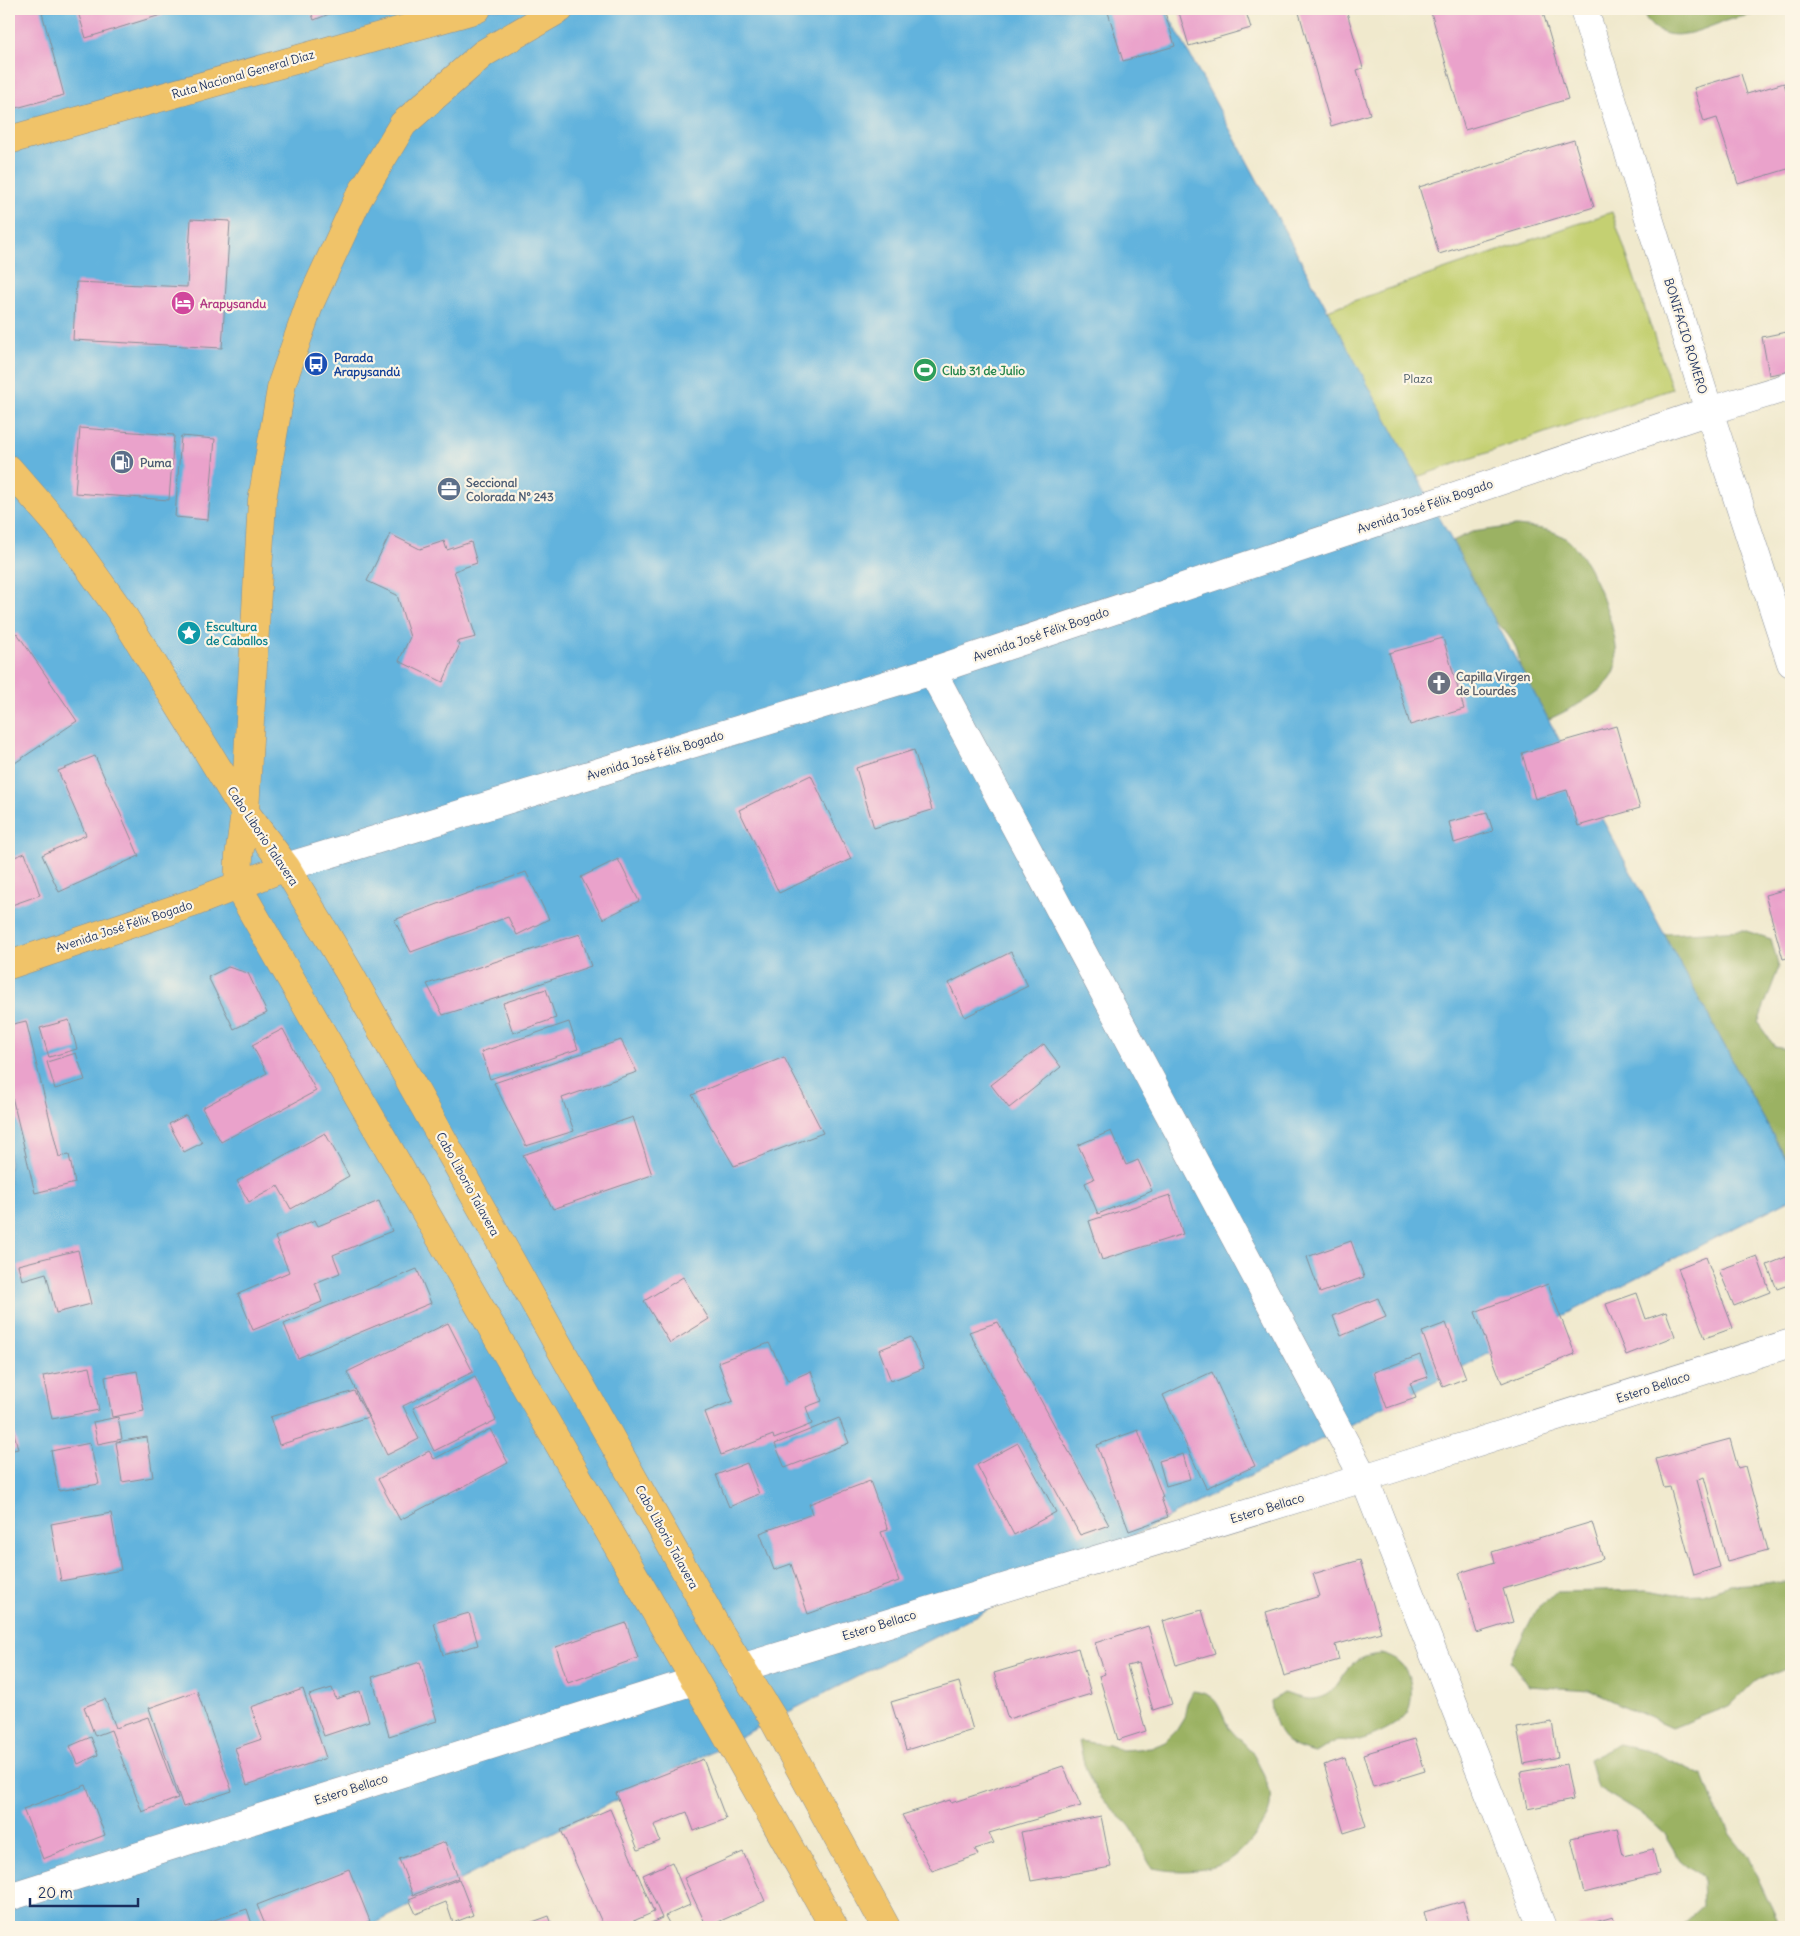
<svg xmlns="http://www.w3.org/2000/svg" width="1800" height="1936" viewBox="0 0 1800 1936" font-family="Delius,sans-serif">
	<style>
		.green { fill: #c4d072; stroke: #708068 }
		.forest { fill: #9bb264; stroke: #5b7061 }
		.water { fill: #62b3dd; stroke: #3e719e }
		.building { fill: #eaa2cb }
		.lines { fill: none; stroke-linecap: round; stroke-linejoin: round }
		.minor-casing { stroke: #868c96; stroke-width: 29 }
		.tertiary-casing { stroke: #868c96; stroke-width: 29 }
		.trunk-casing { stroke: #868c96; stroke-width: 29 }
		.minor { stroke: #fff; stroke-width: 28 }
		.tertiary { stroke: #fff; stroke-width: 28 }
		.trunk { stroke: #f0c369; stroke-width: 28 }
		.labels { text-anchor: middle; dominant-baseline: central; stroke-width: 4.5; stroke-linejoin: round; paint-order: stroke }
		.street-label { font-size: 12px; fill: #1b2f5e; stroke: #fcf5e5 }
		.hotel-label { font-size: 12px; font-weight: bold; fill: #b23c85; stroke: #fcf5e5; text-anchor: start }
		.transit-label { font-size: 12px; font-weight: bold; fill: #164399; stroke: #fcf5e5; text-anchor: start }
		.leisure-label { font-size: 12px; font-weight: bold; fill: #27864d; stroke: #fcf5e5; text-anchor: start }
		.park-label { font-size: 12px; fill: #455763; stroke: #fcf5e5 }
		.service-label { font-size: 12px; font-weight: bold; fill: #4e5e75; stroke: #fcf5e5; text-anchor: start }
		.culture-label { font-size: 12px; font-weight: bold; fill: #0d838f; stroke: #fcf5e5; text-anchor: start }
		.worship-label { font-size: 12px; font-weight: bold; fill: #5b616d; stroke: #fcf5e5; text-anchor: start }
	</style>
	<rect width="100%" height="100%" fill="#fcf5e5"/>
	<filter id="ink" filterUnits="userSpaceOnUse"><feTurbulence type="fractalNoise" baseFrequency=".02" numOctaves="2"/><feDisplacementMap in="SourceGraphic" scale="10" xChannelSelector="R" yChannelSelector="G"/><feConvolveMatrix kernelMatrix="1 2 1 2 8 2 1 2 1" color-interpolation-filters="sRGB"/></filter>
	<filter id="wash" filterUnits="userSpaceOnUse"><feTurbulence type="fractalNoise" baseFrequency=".0096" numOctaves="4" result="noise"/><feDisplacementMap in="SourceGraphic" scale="20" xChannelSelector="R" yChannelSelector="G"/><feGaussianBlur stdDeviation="1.12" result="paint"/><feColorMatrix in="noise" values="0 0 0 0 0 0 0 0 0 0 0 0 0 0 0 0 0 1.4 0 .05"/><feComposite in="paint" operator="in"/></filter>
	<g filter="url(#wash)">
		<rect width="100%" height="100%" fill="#f0e9cd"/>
		<!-- green -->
		<path class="green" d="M1612,212L1672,389L1330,507L1269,330Z"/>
		<!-- forest -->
		<path class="forest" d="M1641,9H1778L1775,11C1762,13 1749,15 1736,18C1713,23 1685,42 1661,32C1650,28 1646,18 1641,9Z
			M1516,526C1535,528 1555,528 1570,542C1592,561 1625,643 1615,671C1605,699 1536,724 1510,737C1514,711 1524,680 1518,654C1512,624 1441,577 1416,558L1472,532Z
			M1743,930L1771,939L1779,967L1758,1023L1775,1047L1791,1050V1190L1648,935Z
			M1785,1582L1791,1584V1665L1754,1682L1731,1705L1672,1728L1589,1690L1529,1686L1510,1661L1536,1610L1557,1592L1647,1590L1675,1595L1703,1594L1729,1585Z
			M1381,1654C1397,1658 1406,1665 1410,1681C1412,1690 1412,1702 1408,1711C1401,1725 1370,1738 1355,1741C1349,1742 1342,1739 1336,1741C1329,1744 1323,1749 1316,1753C1283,1746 1274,1734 1271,1701L1283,1693C1292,1695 1304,1700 1313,1699C1339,1696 1339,1673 1356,1662C1364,1656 1372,1655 1381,1654Z
			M1193,1691C1221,1695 1217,1708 1230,1729C1236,1737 1245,1743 1251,1751C1257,1759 1268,1784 1270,1793C1272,1808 1267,1820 1257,1832C1250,1841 1243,1850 1234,1857C1212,1873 1177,1873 1152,1868C1144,1856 1140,1841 1132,1829C1127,1821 1117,1815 1110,1807C1089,1785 1085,1770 1079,1741L1108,1745L1122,1750L1151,1748L1165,1742L1176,1731L1184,1718L1187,1703Z
			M1619,1744L1648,1750L1704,1776L1715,1804L1729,1832L1747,1855L1778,1921L1774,1927H1681L1703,1907L1702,1877L1681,1860L1666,1835L1646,1817L1597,1787L1589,1759Z"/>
		<!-- water -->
		<path class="water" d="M9,9H1165L1791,1169V1199L368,1927H9Z"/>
		<g id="blocks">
			<!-- building -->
			<path class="building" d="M9,9H41L64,95L9,110Z
				M77,9H163L164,14L86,38Z
				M310,9H342L314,20Z
				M1107,9H1164L1175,46L1123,61Z
				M1178,9H1245L1251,28L1189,46Z
				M1298,9H1346L1363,68L1357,70L1370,114L1331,126Z
				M1430,9H1542L1568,99L1465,130Z
				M1741,74L1747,94L1784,83L1791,107V168L1738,184L1717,118L1704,122L1694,88Z
				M1574,140L1594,207L1439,254L1419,187Z
				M191,219L230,221L222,348L73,340L76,282L187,287Z
				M1791,331V371L1769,375L1762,337Z
				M80,428L174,435L169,500L75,493Z
				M181,436L215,439L208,520L175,517Z
				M390,534L420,549L444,541L447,550L471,542L477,563L454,571L476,637L456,642L460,644L443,682L399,661L410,637L397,595L367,581Z
				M17,633L77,721L9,767V638Z
				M1443,638L1464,709L1410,725L1389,653Z
				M1616,726L1640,808L1578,826L1567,790L1535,799L1522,753Z
				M914,750L932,810L874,828L856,768Z
				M95,756L139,856L59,892L42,855L86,835L58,771Z
				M811,775L851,859L779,893L739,810Z
				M1487,812L1493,831L1454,843L1449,822Z
				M25,853L40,895L9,906V859Z
				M618,859L639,901L603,919L581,877Z
				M526,872L549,919L517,935L508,917L411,952L394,920Z
				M1791,888V957L1783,959L1765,895Z
				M580,934L591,966L516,992L443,1015L427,984Z
				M1011,952L1028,986L965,1017L949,983Z
				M228,967L248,973L267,1013L234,1029L208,977Z
				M546,989L556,1018L513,1033L503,1003Z
				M69,1020L77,1049L49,1057L40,1028Z
				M26,1021L59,1157L69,1155L75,1183L35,1193L9,1084V1025Z
				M569,1022L578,1049L490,1079L481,1052Z
				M283,1029L316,1091L221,1142L202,1108L267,1073L252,1045Z
				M621,1040L637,1072L562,1098L574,1131L526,1146L494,1083Z
				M1044,1044L1061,1067L1009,1108L991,1085Z
				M76,1053L85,1080L55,1089L47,1062Z
				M784,1057L823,1133L734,1166L692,1095Z
				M186,1115L202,1143L184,1152L169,1124Z
				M633,1117L652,1175L553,1209L523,1155Z
				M1111,1131L1126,1165L1138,1160L1152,1191L1098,1214L1085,1183L1094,1179L1078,1145Z
				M325,1133L349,1176L291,1209L278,1186L249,1202L237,1181Z
				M1170,1195L1183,1234L1102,1260L1089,1221Z
				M379,1201L392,1231L333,1255L340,1273L315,1283L322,1302L253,1330L238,1294L289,1272L275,1237L315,1220L318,1226Z
				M1351,1241L1364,1277L1320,1293L1307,1257Z
				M78,1250L91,1304L56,1313L46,1273L22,1280L18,1265Z
				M1791,1255V1284L1777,1289L1767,1265Z
				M1757,1256L1770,1292L1734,1306L1719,1270Z
				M1706,1257L1733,1328L1705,1338L1678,1268Z
				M417,1269L431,1303L298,1358L284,1324Z
				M683,1277L709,1319L670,1343L644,1301Z
				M1548,1284L1575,1354L1502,1383L1475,1312Z
				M1637,1293L1646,1319L1666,1312L1675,1336L1626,1355L1606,1304Z
				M1378,1298L1386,1317L1341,1336L1333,1316Z
				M998,1322L1109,1525L1080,1535L969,1332Z
				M448,1323L473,1372L403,1406L419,1439L387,1455L347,1372Z
				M1446,1323L1466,1378L1443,1387L1422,1332Z
				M911,1337L924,1368L891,1381L879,1350Z
				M769,1343L788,1381L811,1371L822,1401L806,1407L812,1424L774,1439L773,1435L721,1455L705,1412L733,1401L718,1362Z
				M1420,1355L1428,1377L1410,1383L1416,1398L1387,1408L1374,1372Z
				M90,1367L99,1410L52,1419L43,1376Z
				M137,1371L144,1411L112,1417L105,1377Z
				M1212,1372L1255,1466L1206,1488L1163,1395Z
				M475,1377L496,1420L434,1451L413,1408Z
				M354,1391L368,1417L279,1445L270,1417Z
				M9,1413L18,1449L9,1451Z
				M118,1417L122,1439L98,1444L93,1422Z
				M839,1418L849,1443L785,1468L775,1444Z
				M490,1429L508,1463L400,1520L378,1479L429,1451L434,1459Z
				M1138,1430L1163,1497L1161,1498L1168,1517L1129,1531L1097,1445Z
				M147,1437L153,1477L122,1482L116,1442Z
				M1730,1439L1738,1468L1745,1466L1768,1550L1727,1561L1704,1477L1697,1480L1720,1567L1694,1575L1670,1487L1664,1488L1656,1459Z
				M90,1443L99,1484L59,1491L51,1451Z
				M1018,1443L1056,1512L1014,1535L977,1465Z
				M1183,1454L1190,1479L1166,1486L1159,1461Z
				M747,1463L759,1494L729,1507L716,1475Z
				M870,1481L888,1530L881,1532L899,1581L808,1614L791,1564L774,1570L760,1533L812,1514L809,1504Z
				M111,1513L121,1570L61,1581L51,1524Z
				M1592,1522L1603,1559L1503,1589L1513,1622L1477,1633L1459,1573L1495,1562L1492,1552Z
				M1360,1560L1381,1632L1335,1645L1339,1660L1284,1676L1266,1612L1320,1596L1313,1574Z
				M1202,1610L1215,1653L1176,1665L1163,1621Z
				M469,1613L478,1645L443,1655L434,1623Z
				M626,1623L638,1658L568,1683L556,1647Z
				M1148,1626L1172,1704L1153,1710L1139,1663L1127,1666L1146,1731L1118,1740L1099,1676L1105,1674L1095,1643Z
				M1078,1648L1091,1694L1008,1719L994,1673Z
				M420,1662L437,1721L389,1736L372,1677Z
				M959,1682L973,1730L906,1750L891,1702Z
				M332,1688L336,1699L360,1691L369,1721L324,1736L309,1695Z
				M303,1689L326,1758L247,1785L235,1748L262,1739L251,1707Z
				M197,1691L232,1791L183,1807L149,1708Z
				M105,1699L116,1728L148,1717L178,1798L142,1812L111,1730L95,1736L84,1707Z
				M1552,1722L1558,1757L1524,1764L1517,1728Z
				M91,1737L98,1755L78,1764L70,1746Z
				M1415,1739L1425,1771L1373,1787L1363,1754Z
				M1345,1758L1366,1826L1344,1833L1324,1765Z
				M703,1759L726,1819L694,1831L687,1812L654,1825L660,1841L638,1850L616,1793Z
				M1566,1764L1573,1800L1527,1809L1520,1772Z
				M1063,1766L1081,1806L989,1833L994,1843L975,1849L978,1855L932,1871L902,1815L950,1800L951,1803Z
				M86,1785L105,1835L43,1859L23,1809Z
				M610,1809L654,1912L620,1927H604L561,1830Z
				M1101,1816L1111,1867L1031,1881L1021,1832Z
				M1617,1828L1623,1856L1653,1849L1659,1874L1584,1893L1571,1838Z
				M445,1842L458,1878L413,1895L399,1859Z
				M743,1852L765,1901L707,1927L684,1878Z
				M672,1862L690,1905L665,1916L671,1927H642L662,1918L643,1875Z
				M349,1869L370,1921L354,1927H266L257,1905Z
				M459,1879L473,1915L453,1923L446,1902L416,1914L409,1899Z
				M1463,1901L1471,1927H1428L1424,1912Z
				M247,1909L253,1927H193Z
				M549,1916L553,1927H519Z
				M1613,1917L1616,1927H1577Z"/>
		</g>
	</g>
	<g filter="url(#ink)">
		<use href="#blocks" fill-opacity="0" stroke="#868c96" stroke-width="1"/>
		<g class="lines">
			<!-- minor casing -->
			<g class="minor-casing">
				<path id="minor" d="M1584,9L1709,411L1791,663
					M932,671L1364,1478L1542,1927
					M286,867L932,671L1709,411L1791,386
					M741,1668L1364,1478L1791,1343"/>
			</g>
			<!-- tertiary casing -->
			<g class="tertiary-casing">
				<path id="tertiary" d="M9,1897L694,1681"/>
			</g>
			<!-- trunk casing -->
			<g class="trunk-casing">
				<path id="trunk" d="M9,140L477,9
					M9,469L58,525L121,612L245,812L286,867L347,969L719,1631L772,1717L886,1927
					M238,887L724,1731L834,1927
					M238,887L239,856L245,812L262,500L282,383L310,303L358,199L403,124L484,53L560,9
					M9,965L193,903L286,867"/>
			</g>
			<!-- minor -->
			<use href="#minor" class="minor"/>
			<!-- tertiary -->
			<use href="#tertiary" class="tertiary"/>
			<!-- trunk -->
			<use href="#trunk" class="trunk"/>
		</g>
	</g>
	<!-- icons -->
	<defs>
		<g id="hotel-disc" transform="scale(1.25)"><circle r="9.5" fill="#d1479c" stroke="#fcf5e5"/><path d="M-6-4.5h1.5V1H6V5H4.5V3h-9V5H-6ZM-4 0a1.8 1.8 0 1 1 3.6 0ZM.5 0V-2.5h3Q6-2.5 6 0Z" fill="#fff"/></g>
		<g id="bus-disc" transform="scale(1.25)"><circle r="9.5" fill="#1a4fb4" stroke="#fcf5e5"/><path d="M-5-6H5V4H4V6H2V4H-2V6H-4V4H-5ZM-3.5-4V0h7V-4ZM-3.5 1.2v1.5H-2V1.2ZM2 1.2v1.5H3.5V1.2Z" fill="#fff"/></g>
		<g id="stadium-disc" transform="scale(1.25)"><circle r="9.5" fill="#2e9e5b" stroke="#fcf5e5"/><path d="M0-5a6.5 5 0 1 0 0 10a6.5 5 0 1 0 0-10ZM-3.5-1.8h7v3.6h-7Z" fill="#fff"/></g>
		<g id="fuel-disc" transform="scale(1.25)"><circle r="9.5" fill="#5c6f8a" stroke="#fcf5e5"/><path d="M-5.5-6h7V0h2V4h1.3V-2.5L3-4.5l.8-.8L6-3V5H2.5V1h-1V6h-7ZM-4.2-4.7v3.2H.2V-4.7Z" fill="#fff"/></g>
		<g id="office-disc" transform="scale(1.25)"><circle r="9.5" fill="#5c6f8a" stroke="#fcf5e5"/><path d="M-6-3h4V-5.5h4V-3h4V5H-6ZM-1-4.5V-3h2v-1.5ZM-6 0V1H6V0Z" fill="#fff"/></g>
		<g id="sight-disc" transform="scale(1.25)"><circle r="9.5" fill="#0f9aa8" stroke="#fcf5e5"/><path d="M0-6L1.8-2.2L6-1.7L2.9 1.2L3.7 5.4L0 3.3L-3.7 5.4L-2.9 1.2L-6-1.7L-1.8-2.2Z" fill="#fff"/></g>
		<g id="church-disc" transform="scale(1.25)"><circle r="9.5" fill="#6b7280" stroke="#fcf5e5"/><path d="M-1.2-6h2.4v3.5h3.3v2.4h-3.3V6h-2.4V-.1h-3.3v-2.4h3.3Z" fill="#fff"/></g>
	</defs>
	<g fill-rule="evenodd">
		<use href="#hotel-disc" x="183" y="303"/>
		<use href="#bus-disc" x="316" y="364"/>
		<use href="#stadium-disc" x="925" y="370"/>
		<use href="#fuel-disc" x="122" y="462"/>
		<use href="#office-disc" x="449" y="489"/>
		<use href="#sight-disc" x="189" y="633"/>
		<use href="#church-disc" x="1439" y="683"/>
	</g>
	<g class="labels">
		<!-- street labels -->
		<g class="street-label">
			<text transform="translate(243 74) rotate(-16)">Ruta Nacional General Díaz</text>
			<text transform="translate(1686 336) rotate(73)">BONIFACIO ROMERO</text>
			<text transform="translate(1425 506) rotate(-19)">Avenida José Félix Bogado</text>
			<text transform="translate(1041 634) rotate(-19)">Avenida José Félix Bogado</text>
			<text transform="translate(655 755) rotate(-17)">Avenida José Félix Bogado</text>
			<text transform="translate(263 836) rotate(56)">Cabo Liborio Talavera</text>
			<text transform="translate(124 926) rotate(-18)">Avenida José Félix Bogado</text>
			<text transform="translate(468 1184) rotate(61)">Cabo Liborio Talavera</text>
			<text transform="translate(1653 1387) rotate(-18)">Estero Bellaco</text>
			<text transform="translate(1267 1508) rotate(-17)">Estero Bellaco</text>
			<text transform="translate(667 1537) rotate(61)">Cabo Liborio Talavera</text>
			<text transform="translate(879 1625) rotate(-17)">Estero Bellaco</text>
			<text transform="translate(351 1789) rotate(-18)">Estero Bellaco</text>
		</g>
		<!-- hotel labels -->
		<g class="hotel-label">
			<text x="200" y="303">Arapysandu</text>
		</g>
		<!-- transit labels -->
		<g class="transit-label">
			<text x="334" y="357">Parada<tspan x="334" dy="14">Arapysandú</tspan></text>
		</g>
		<!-- leisure labels -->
		<g class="leisure-label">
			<text x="942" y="370">Club 31 de Julio</text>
		</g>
		<!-- park labels -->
		<g class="park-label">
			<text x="1418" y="378">Plaza</text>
		</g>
		<!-- service labels -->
		<g class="service-label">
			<text x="140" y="462">Puma</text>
			<text x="466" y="482">Seccional<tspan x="466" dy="14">Colorada Nº 243</tspan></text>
		</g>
		<!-- culture labels -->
		<g class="culture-label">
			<text x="206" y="626">Escultura<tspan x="206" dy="14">de Caballos</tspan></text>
		</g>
		<!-- worship labels -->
		<g class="worship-label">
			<text x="1456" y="676">Capilla Virgen<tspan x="1456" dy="14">de Lourdes</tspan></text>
		</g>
	</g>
	<!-- margin -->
	<rect width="1800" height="1936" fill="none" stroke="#fcf5e5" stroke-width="30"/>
	<!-- scale -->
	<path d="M30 1898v8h108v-8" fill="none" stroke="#1b2f5e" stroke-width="2.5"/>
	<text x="38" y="1898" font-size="15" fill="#1b2f5e" stroke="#fcf5e5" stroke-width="4" paint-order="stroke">20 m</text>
</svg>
